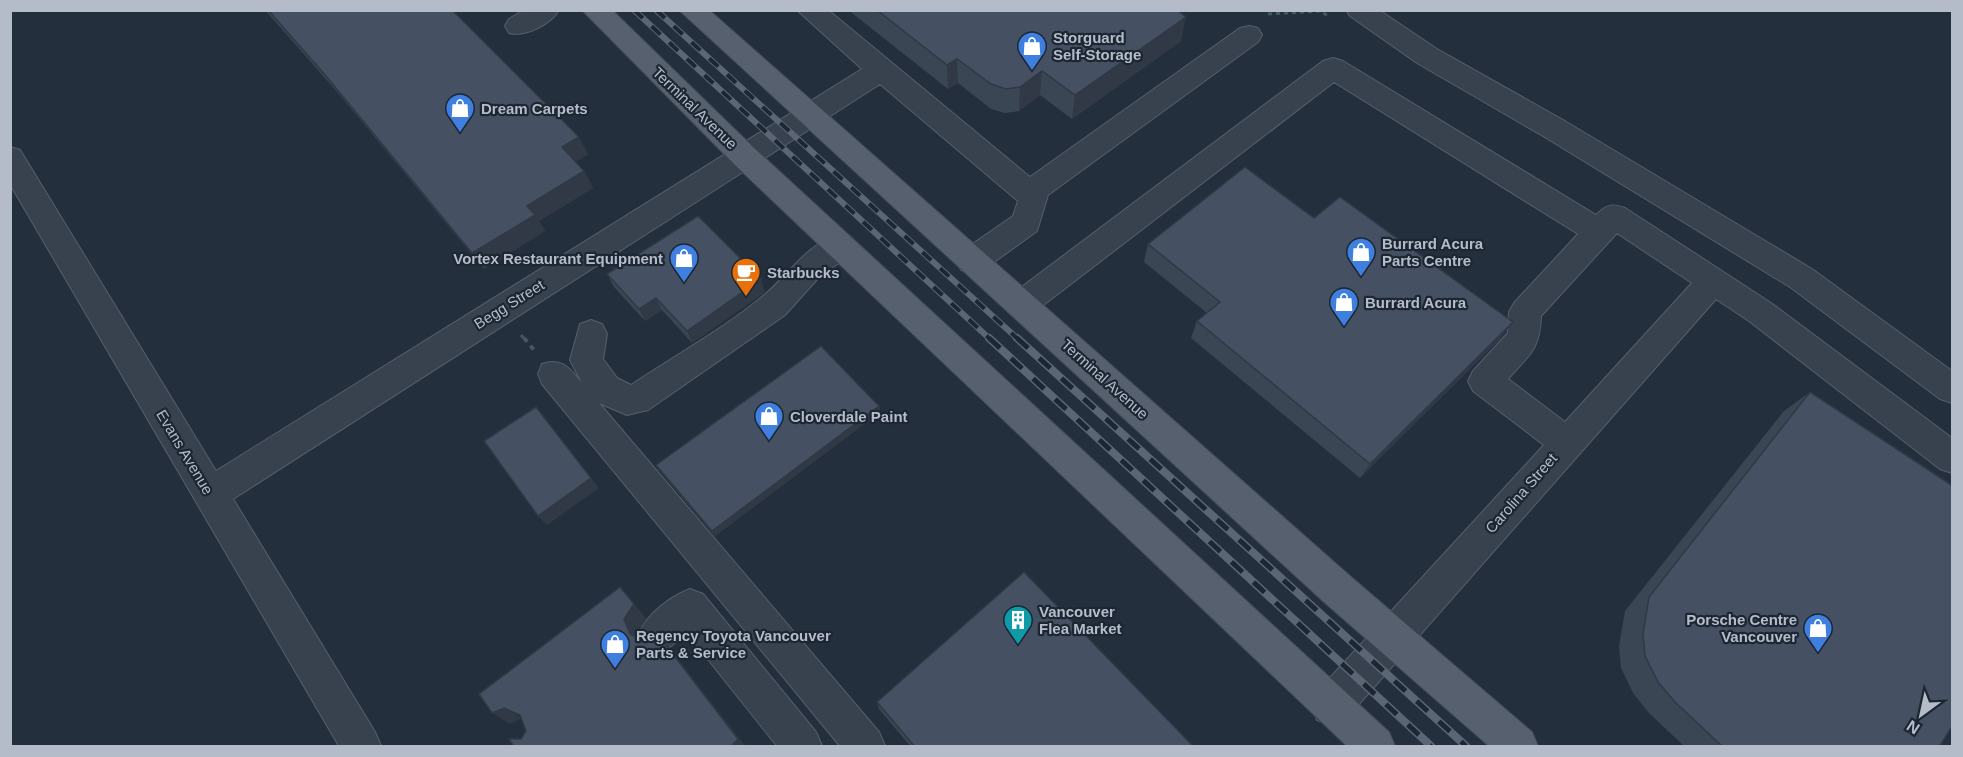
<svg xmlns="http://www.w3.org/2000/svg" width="1963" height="757" viewBox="0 0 1963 757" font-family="Arial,sans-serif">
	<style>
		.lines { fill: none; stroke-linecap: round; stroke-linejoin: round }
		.minor-casing { stroke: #565f6c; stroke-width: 2 }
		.major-casing { stroke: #414a57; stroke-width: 2 }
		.path-far1 { stroke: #44595c; stroke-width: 3; stroke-dasharray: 4 4; stroke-linecap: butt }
		.path { stroke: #44595c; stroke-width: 4; stroke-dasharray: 5 5; stroke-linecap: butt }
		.minor { fill: #38414e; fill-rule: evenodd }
		.major { fill: #56606e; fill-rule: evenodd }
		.rail-far1-casing { stroke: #5a6575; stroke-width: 6 }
		.rail-casing { stroke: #5a6575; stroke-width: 8 }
		.rail-far1 { stroke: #1d2633; stroke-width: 4; stroke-dasharray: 12; stroke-linecap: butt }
		.rail { stroke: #1d2633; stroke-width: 5; stroke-dasharray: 15; stroke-linecap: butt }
		.wall { fill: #3b4654 }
		.shaded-wall { fill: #303945 }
		.building { fill: #455162; stroke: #303945; stroke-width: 1.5 }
		.labels { text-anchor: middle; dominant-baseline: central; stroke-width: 4.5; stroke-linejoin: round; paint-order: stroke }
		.poi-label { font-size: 15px; font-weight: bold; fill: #b4bcc9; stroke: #1d2633; text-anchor: start }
		.street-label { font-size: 15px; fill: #b4bcc9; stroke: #1d2633 }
	</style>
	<rect width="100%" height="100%" fill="#242f3e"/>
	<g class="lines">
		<!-- minor casing -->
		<g class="minor-casing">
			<path id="minor" d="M524,10H559C550,25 525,37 509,33L505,26L509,19Z
				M797,10H828L1030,177L1240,28L1249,26L1258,28L1262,35L1258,42L1048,195L1037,231L983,270L972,274L961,270L957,261L961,252L1013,216L1018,201L880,84L233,499L375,732L381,746H339L10,184V147L20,150L216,471L862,69Z
				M1346,10H1379L1437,49L1563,120L1812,269L1952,371V403L1940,399L1790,287L1543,136L1417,63L1350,16Z
				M1333,58L1343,61L1596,215C1606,205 1612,203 1625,208L1771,303L1952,438V473L1940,469L1749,321L1716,299L1345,720L1331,725L1317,720L1312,706L1317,692L1544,445L1473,391L1468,381L1473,371L1508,333L1509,312L1514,303L1578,234L1334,82L1033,313L1022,317L1011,313L1006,304L1011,295L1323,61ZM1617,233L1692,283L1565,422L1508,379C1529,355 1540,350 1541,316Z
				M840,234L851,237L855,246L851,255L821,275L785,315L648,410L627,415L599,403L879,732L885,746H840L542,384L538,374L542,364C563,357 570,369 582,383L570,360L580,324L591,320L602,324L607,334L603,359L617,378L631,385C674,356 722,330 762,297C790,275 803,246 840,234Z
				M690,589L703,594L816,732L822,746H777L687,633L671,646L658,652L645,646L639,633C648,613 670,597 690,589Z"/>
		</g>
		<!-- major casing -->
		<g class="major-casing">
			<path id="major" d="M582,10H612L754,148L1389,732L1395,746H1347L734,164Z
				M679,10H709L1350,576L1532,732L1538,746H1489L1324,602Z"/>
		</g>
		<!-- path-far1 -->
		<path class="path-far1" d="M1268,14L1320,11L1330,17
			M521,335L525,340"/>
		<!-- path -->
		<path class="path" d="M524,338L534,350"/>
		<!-- minor -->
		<use href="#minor" class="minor"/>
		<!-- major -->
		<use href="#major" class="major"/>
		<!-- rail-far1 casing -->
		<g class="rail-far1-casing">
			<path id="rail-far1" d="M634,10L991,340
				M656,10L1019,340"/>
		</g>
		<!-- rail casing -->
		<g class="rail-casing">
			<path id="rail" d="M989,338L1431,746
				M1017,338L1466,746"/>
		</g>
		<!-- rail-far1 -->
		<use href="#rail-far1" class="rail-far1"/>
		<!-- rail -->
		<use href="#rail" class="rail"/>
	</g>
	<!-- wall -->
	<path class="wall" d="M265,10H452L588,154L575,162L584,171L593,188L539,221L545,231L484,269L339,94Z
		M852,10H1177L1181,41L1072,119L1040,95L1019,111L1005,113L991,109L958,83L948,89L852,13Z
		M1314,218L1513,322L1500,339L1360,478L1191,338L1197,321L1207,313L1144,262L1148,244Z
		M607,274L765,292L692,343L662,310L645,321L614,287Z
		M1810,392L1939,747H1685L1649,713L1633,693L1621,668L1619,646L1625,611L1784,411Z
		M879,406L880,412L715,536L659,470L656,465Z
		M877,702L1194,747H911L879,709Z"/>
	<!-- shaded-wall -->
	<path class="shaded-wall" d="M1186,17L1181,41L1072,119L1075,95Z
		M957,59L958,83L948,89L947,65Z
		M1042,71L1040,95L1019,111L1020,87Z
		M579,137L588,154L570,165L562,147Z
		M584,171L593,188L539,221L545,231L484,269L472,253L527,206Z
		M761,279L765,292L692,343L687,331Z
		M656,298L662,310L645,321L639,309Z
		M1513,322L1500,339L1360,478L1370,464Z
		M879,406L880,412L715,536L712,531Z
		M591,478L599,488L547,525L538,516Z
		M620,587L646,618L637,632L643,647L630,634L624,619Z
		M659,636L670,649L746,747H730Z
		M504,708L522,718L510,724L492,713Z"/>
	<!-- building -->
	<path class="building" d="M268,10H452L579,137L562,147L584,171L527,206L535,215L472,253L326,76Z
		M877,10H1177L1186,17L1075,95L1042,71L1020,87L1006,89L991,84L957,59L947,65Z
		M1245,167L1314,218L1340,197L1513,322L1370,464L1197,321L1220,302L1148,244Z
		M698,216L761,279L687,331L656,298L639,309L607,274Z
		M821,346L879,406L712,531L656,465Z
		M1810,392L1953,486V725L1939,747H1723L1675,702L1658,682L1645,656L1643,634L1649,597Z
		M536,407L591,478L538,516L484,441Z
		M1024,572L1194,747H915L877,702Z
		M620,587L634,604L624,619L630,634L645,642L659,636L738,739L730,747H514L509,739H521L526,731L520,715L504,708L492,713L479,694Z"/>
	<!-- icons -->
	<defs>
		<g id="shop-pin" transform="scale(1.5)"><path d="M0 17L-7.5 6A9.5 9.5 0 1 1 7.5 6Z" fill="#3f7fe0" stroke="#1d2633"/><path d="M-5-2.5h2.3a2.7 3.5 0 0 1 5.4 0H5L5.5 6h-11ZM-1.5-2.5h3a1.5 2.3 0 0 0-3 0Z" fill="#fff"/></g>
		<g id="cafe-pin" transform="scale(1.5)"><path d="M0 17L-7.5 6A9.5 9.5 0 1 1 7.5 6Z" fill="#e8710a" stroke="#1d2633"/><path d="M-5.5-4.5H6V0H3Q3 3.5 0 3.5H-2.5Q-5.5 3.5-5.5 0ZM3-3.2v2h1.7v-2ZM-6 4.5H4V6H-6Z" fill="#fff"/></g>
		<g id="building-pin" transform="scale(1.5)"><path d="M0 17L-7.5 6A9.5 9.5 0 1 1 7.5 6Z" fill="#0f9aa8" stroke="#1d2633"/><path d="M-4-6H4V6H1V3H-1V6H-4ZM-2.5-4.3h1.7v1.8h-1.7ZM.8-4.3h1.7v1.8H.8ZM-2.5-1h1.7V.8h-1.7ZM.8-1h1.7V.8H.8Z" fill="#fff"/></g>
	</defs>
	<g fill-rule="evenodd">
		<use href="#shop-pin" x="1032" y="46"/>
		<use href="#shop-pin" x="460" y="108"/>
		<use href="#shop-pin" x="1361" y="252"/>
		<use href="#shop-pin" x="684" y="258"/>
		<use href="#cafe-pin" x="746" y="272"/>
		<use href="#shop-pin" x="1344" y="302"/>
		<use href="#shop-pin" x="769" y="416"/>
		<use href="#building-pin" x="1018" y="620"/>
		<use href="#shop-pin" x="1818" y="628"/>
		<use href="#shop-pin" x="615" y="644"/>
	</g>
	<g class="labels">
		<!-- poi labels -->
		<g class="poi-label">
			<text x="1053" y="37">Storguard<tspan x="1053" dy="17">Self-Storage</tspan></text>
			<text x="481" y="108">Dream Carpets</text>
			<text x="1382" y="243">Burrard Acura<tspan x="1382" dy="17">Parts Centre</tspan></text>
			<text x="663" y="258" text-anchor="end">Vortex Restaurant Equipment</text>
			<text x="767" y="272">Starbucks</text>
			<text x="1365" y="302">Burrard Acura</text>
			<text x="790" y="416">Cloverdale Paint</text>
			<text x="1039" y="611">Vancouver<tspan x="1039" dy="17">Flea Market</tspan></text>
			<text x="1797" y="619" text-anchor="end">Porsche Centre<tspan x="1797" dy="17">Vancouver</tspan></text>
			<text x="636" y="635">Regency Toyota Vancouver<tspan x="636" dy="17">Parts &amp; Service</tspan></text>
		</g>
		<!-- street labels -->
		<g class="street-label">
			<text transform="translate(695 108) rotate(44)">Terminal Avenue</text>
			<text transform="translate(509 304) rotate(-32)">Begg Street</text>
			<text transform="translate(1105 379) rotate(42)">Terminal Avenue</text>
			<text transform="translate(185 452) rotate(59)">Evans Avenue</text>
			<text transform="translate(1521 493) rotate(-49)">Carolina Street</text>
		</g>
	</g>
	<!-- border -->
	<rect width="1963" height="757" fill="none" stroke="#b4bcc9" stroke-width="24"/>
	<!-- north arrow -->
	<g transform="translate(1921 715) rotate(213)" stroke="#1d2633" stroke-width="4.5" paint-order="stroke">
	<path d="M0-4.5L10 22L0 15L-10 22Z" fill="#b4bcc9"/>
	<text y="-9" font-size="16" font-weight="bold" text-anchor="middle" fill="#b4bcc9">N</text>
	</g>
</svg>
